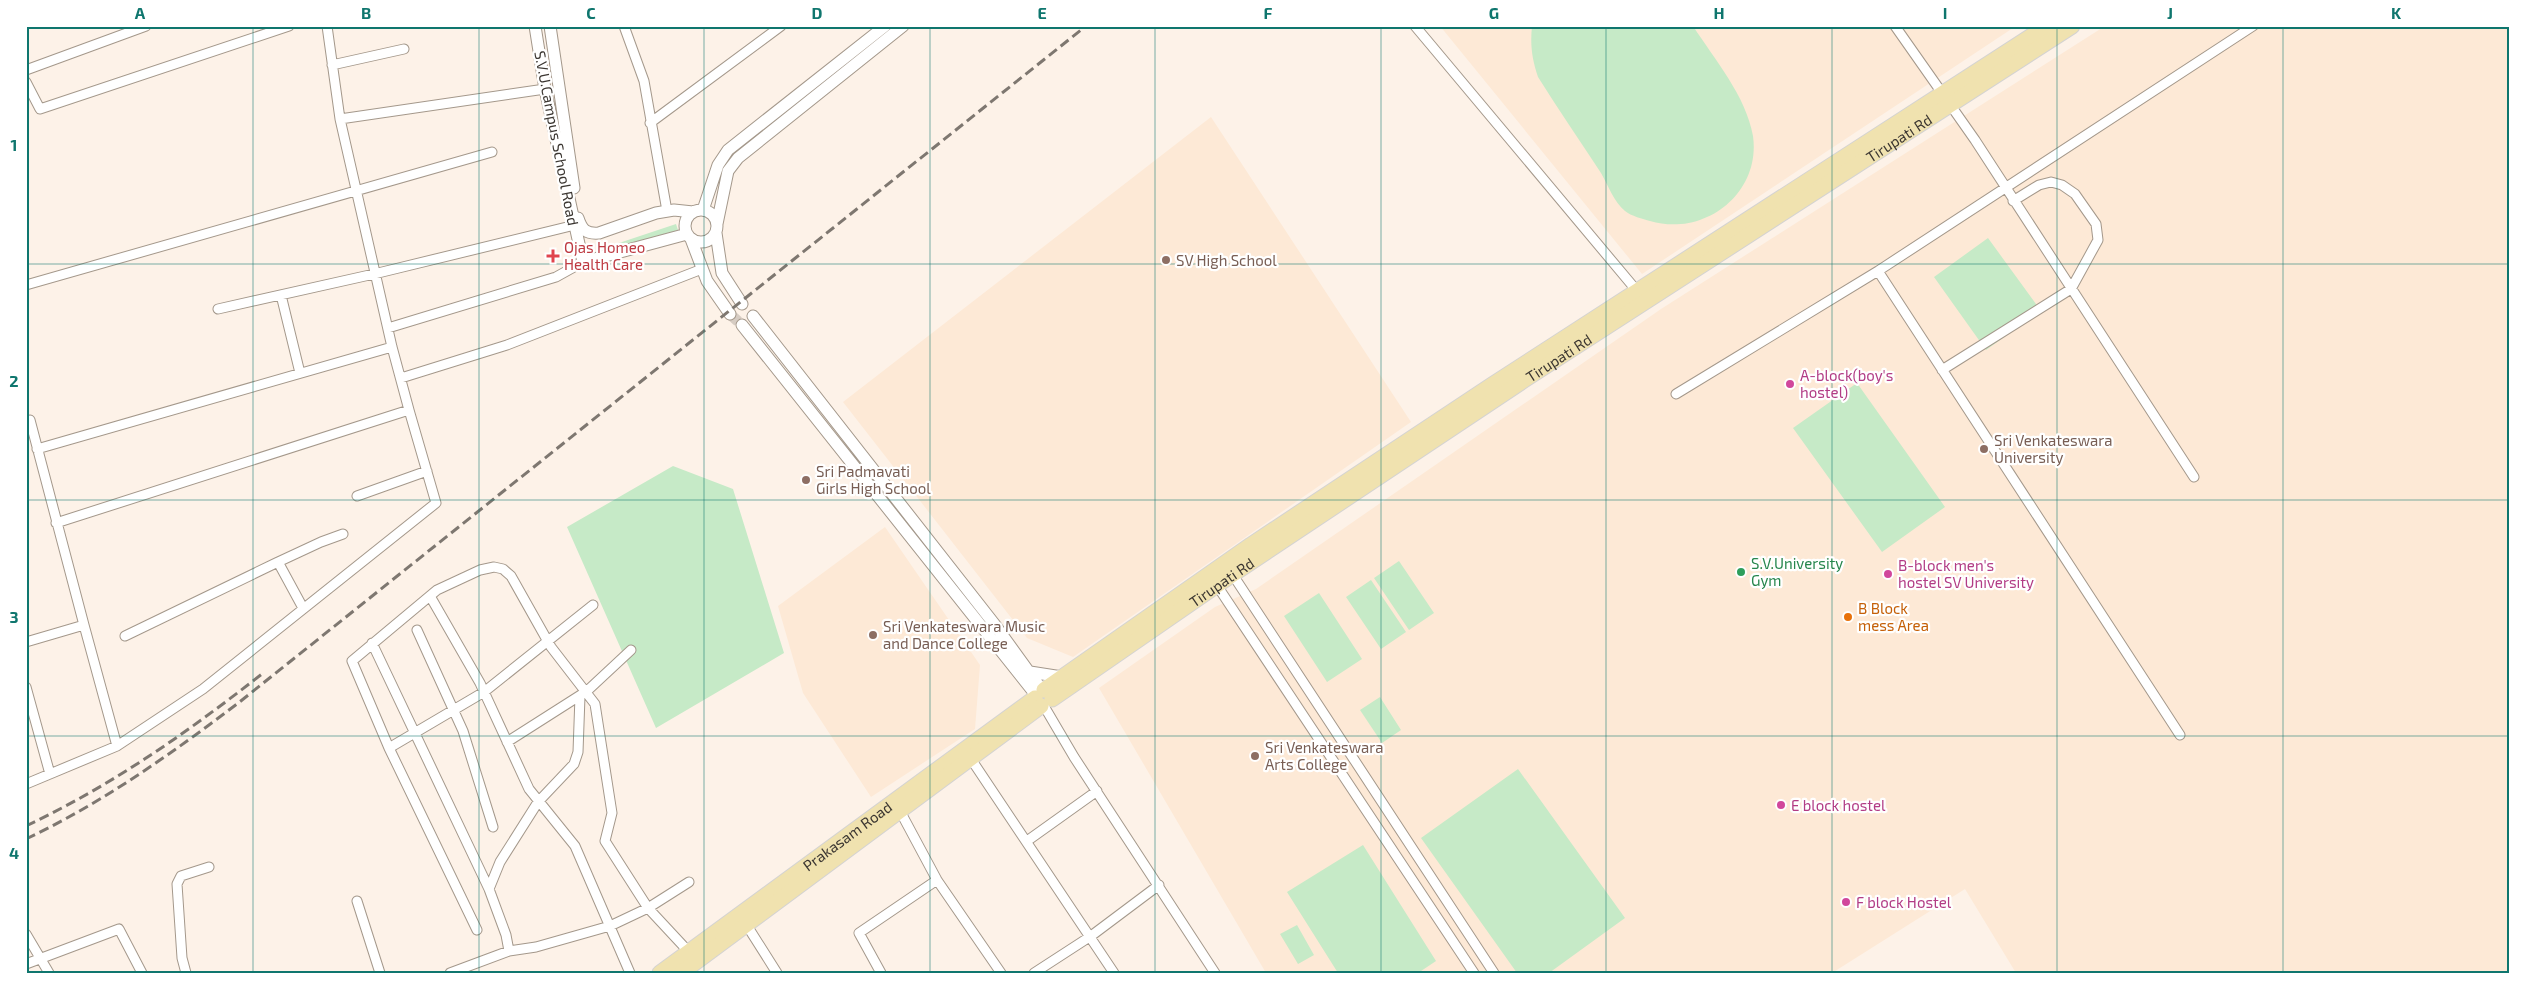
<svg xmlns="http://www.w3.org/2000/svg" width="2536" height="999" viewBox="0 0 2536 999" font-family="'Exo 2',sans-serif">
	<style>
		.built { fill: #fde9d6 }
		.green { fill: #c6eac7 }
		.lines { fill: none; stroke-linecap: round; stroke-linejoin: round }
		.tertiary-tunnel { stroke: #d6ccc3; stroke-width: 11; stroke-dasharray: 11 5.5; stroke-linecap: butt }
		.minor-casing { stroke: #a4988b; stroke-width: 11 }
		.tertiary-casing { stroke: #a4988b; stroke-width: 13 }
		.primary-casing { stroke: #d4d3d2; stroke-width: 17 }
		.minor { stroke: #fff; stroke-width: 9 }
		.tertiary { stroke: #fff; stroke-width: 11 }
		.primary { stroke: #f0e2af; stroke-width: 15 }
		.rail { stroke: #7e7770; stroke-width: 3; stroke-dasharray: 10 5; stroke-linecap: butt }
		.grid { fill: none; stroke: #0f766e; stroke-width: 1; stroke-opacity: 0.55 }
		.health-dot { fill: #e0444e; stroke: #fff; stroke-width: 2 }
		.education-dot { fill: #8d6e63; stroke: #fff; stroke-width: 2 }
		.hotel-dot { fill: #d1479c; stroke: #fff; stroke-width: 2 }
		.leisure-dot { fill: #2e9e5b; stroke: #fff; stroke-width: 2 }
		.food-dot { fill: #e8710a; stroke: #fff; stroke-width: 2 }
		.labels { text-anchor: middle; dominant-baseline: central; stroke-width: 4.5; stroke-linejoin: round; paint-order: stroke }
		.street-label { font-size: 15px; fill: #3b3631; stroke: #fff }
		.health-label { font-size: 15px; fill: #be3a42; stroke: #fff; text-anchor: start }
		.education-label { font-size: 15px; fill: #785e54; stroke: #fff; text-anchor: start }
		.hotel-label { font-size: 15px; fill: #b23c85; stroke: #fff; text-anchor: start }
		.leisure-label { font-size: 15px; fill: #27864d; stroke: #fff; text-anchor: start }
		.food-label { font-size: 15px; fill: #c56008; stroke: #fff; text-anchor: start }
		.neatline { fill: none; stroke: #0f766e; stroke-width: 2 }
		.grid-label { font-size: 16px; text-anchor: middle; font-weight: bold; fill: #0f766e }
	</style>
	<rect width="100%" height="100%" fill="#fdf2e8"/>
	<!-- built -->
	<path class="built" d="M1440,26H2016L1642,274Z
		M2105,26H2510V973H2016L1965,889L1832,973H1266L1099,688L1215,607L1256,589L1661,309Z
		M1211,117L1411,422L1073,657L1027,638L843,402Z
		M885,527L980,665L975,729L871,797L803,693L778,606Z"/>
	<!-- green -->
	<path class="green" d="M1532,26H1693C1715,60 1746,96 1753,136C1761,194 1704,237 1650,221C1643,219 1631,216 1625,211C1614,202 1608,185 1601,173C1580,141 1558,109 1538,77C1532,59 1530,45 1532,26Z
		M676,224L678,230L609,253L607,247Z
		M1988,238L2041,311L1986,350L1934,277Z
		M1857,383L1945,507L1882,552L1793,428Z
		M673,466L733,489L784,653L656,728L567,527Z
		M1399,561L1434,613L1409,630L1374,578Z
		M1371,580L1406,632L1381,649L1346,597Z
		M1319,593L1362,659L1327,682L1284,616Z
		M1380,697L1401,730L1382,743L1360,710Z
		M1518,769L1625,918L1549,973H1517L1421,838Z
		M1363,845L1436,961L1418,973H1338L1287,892Z
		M1297,925L1314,955L1298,964L1280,934Z"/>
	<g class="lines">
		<!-- tertiary-tunnel -->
		<path class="tertiary-tunnel" d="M730,314L742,325"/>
		<!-- minor casing -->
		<g class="minor-casing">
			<path id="minor" d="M327,26L340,119L392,347L409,410
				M624,26L644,81L667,211
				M1415,26L1637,291
				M1895,26L1975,140L2194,477
				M332,65L404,49
				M26,70L146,26
				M26,82L40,109L289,26
				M340,119L545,89
				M650,123L781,26
				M1878,271L2180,735
				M26,285L492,152
				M281,295L300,373
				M218,309L374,274L575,225
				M388,328L556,277L583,262
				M1942,370L2071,289L2098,240L2096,224L2075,194L2062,185L2051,182L2039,185L2013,201
				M401,378L507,345L702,269
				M1676,394L1878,271L2253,26
				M30,420L84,625
				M37,449L392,347
				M357,496L427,471
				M278,562L321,542L343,534
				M1231,572L1494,973
				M1214,581L1474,973
				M430,596L480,683L529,789L575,846L630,973
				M417,630L463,731L493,827
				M125,636L278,562L303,608
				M26,642L84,625L117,746
				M372,643L489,889L506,935L509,951
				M26,687L50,774
				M1044,706L1074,757L1215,973
				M507,742L587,691L631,650
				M389,748L484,692L593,605
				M971,759L1114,973
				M26,784L117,746L203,689L436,503L409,410L56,523
				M900,811L937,880L1001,973
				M1027,841L1097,791
				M489,889L500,862L538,802L574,764L578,752L580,696
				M357,901L380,973
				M746,924L777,973
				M477,930L389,748L352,661L437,590L480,570L494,567L503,569L511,576L551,647L595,704L612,813L605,841L648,908L688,951
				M26,934L49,973
				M26,964L119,929L142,973
				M186,973L182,958L177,884L181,876L209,867
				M450,973L509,951L536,947L610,926L648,908L689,882
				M881,973L859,933L937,880
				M1034,973L1091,936L1159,885"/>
		</g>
		<!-- tertiary casing -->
		<g class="tertiary-casing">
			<path id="tertiary" d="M535,26L545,89L583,262L687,234
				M550,26L574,188
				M685 226a16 16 0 1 1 32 0a16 16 0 1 1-32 0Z
				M703,210L718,165L728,150L885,26
				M578,218C582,230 586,234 599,233L656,213L674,210L693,212
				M717,224L728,171L738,158L903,26
				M716,233L722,273L742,304
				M691,239L707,281L730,314
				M753,316L995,625L1042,690
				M742,325L1036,695
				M1030,672L1062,677"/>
		</g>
		<!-- primary casing -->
		<g class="primary-casing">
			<g id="primary">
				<path d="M1044,690L1251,545L1492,385L2047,26"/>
				<path id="s1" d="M1052,699L1233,574L1524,380L2072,26"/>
				<path id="s2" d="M660,973L1035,698"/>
				<path d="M681,973L1041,706"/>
			</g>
		</g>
		<!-- minor -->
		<use href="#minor" class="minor"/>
		<!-- tertiary -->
		<use href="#tertiary" class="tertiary"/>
		<!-- primary -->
		<use href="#primary" class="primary"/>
		<!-- rail -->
		<path class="rail" d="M26,826C114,784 185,734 262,674
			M26,839C102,803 171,754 237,704L1086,26"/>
	</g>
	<!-- grid -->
	<path class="grid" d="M253,26V973M479,26V973M704,26V973M930,26V973M1155,26V973M1381,26V973M1606,26V973M1832,26V973M2057,26V973M2283,26V973M26,264H2510M26,500H2510M26,736H2510"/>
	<!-- markers -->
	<path class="health-dot" d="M550.5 248.5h5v5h5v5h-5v5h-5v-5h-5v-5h5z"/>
	<g class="education-dot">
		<circle cx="1166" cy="260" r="5"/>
		<circle cx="1984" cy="449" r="5"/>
		<circle cx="806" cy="480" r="5"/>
		<circle cx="873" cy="635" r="5"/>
		<circle cx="1255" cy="756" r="5"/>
	</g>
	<g class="hotel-dot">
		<circle cx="1790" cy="384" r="5"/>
		<circle cx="1888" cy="574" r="5"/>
		<circle cx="1781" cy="805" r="5"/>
		<circle cx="1846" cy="902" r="5"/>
	</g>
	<circle class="leisure-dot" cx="1741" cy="572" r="5"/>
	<circle class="food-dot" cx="1848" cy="617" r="5"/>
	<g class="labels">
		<!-- street labels -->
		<g class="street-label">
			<text transform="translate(557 138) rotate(79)">S.V.U.Campus School Road</text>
			<text stroke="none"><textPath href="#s1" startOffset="1016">Tirupati Rd</textPath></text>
			<text stroke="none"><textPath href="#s1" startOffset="611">Tirupati Rd</textPath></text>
			<text stroke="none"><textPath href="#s1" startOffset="206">Tirupati Rd</textPath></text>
			<text stroke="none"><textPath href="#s2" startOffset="232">Prakasam Road</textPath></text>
		</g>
		<!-- health labels -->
		<g class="health-label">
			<text x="564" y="247">Ojas Homeo<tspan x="564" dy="17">Health Care</tspan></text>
		</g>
		<!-- education labels -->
		<g class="education-label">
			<text x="1176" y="260">SV High School</text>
			<text x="1994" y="440">Sri Venkateswara<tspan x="1994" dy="17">University</tspan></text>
			<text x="816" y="471">Sri Padmavati<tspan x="816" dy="17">Girls High School</tspan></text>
			<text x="883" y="626">Sri Venkateswara Music<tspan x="883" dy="17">and Dance College</tspan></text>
			<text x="1265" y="747">Sri Venkateswara<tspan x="1265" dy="17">Arts College</tspan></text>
		</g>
		<!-- hotel labels -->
		<g class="hotel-label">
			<text x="1800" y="375">A-block(boy's<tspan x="1800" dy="17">hostel)</tspan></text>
			<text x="1898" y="565">B-block men's<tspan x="1898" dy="17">hostel SV University</tspan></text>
			<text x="1791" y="805">E block hostel</text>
			<text x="1856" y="902">F block Hostel</text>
		</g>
		<!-- leisure labels -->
		<g class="leisure-label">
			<text x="1751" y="563">S.V.University<tspan x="1751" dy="17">Gym</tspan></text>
		</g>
		<!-- food labels -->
		<g class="food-label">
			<text x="1858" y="608">B Block<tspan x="1858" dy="17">mess Area</tspan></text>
		</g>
	</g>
	<!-- border -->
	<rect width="2536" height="999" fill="none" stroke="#ffffff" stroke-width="55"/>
	<rect x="28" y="28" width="2480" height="944" class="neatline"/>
	<g class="grid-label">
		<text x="140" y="19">A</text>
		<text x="366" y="19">B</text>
		<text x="591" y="19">C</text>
		<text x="817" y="19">D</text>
		<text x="1042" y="19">E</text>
		<text x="1268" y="19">F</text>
		<text x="1494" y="19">G</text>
		<text x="1719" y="19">H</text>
		<text x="1945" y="19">I</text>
		<text x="2170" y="19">J</text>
		<text x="2396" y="19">K</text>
		<text x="14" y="151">1</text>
		<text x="14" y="387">2</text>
		<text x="14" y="623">3</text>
		<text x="14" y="859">4</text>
	</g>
</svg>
